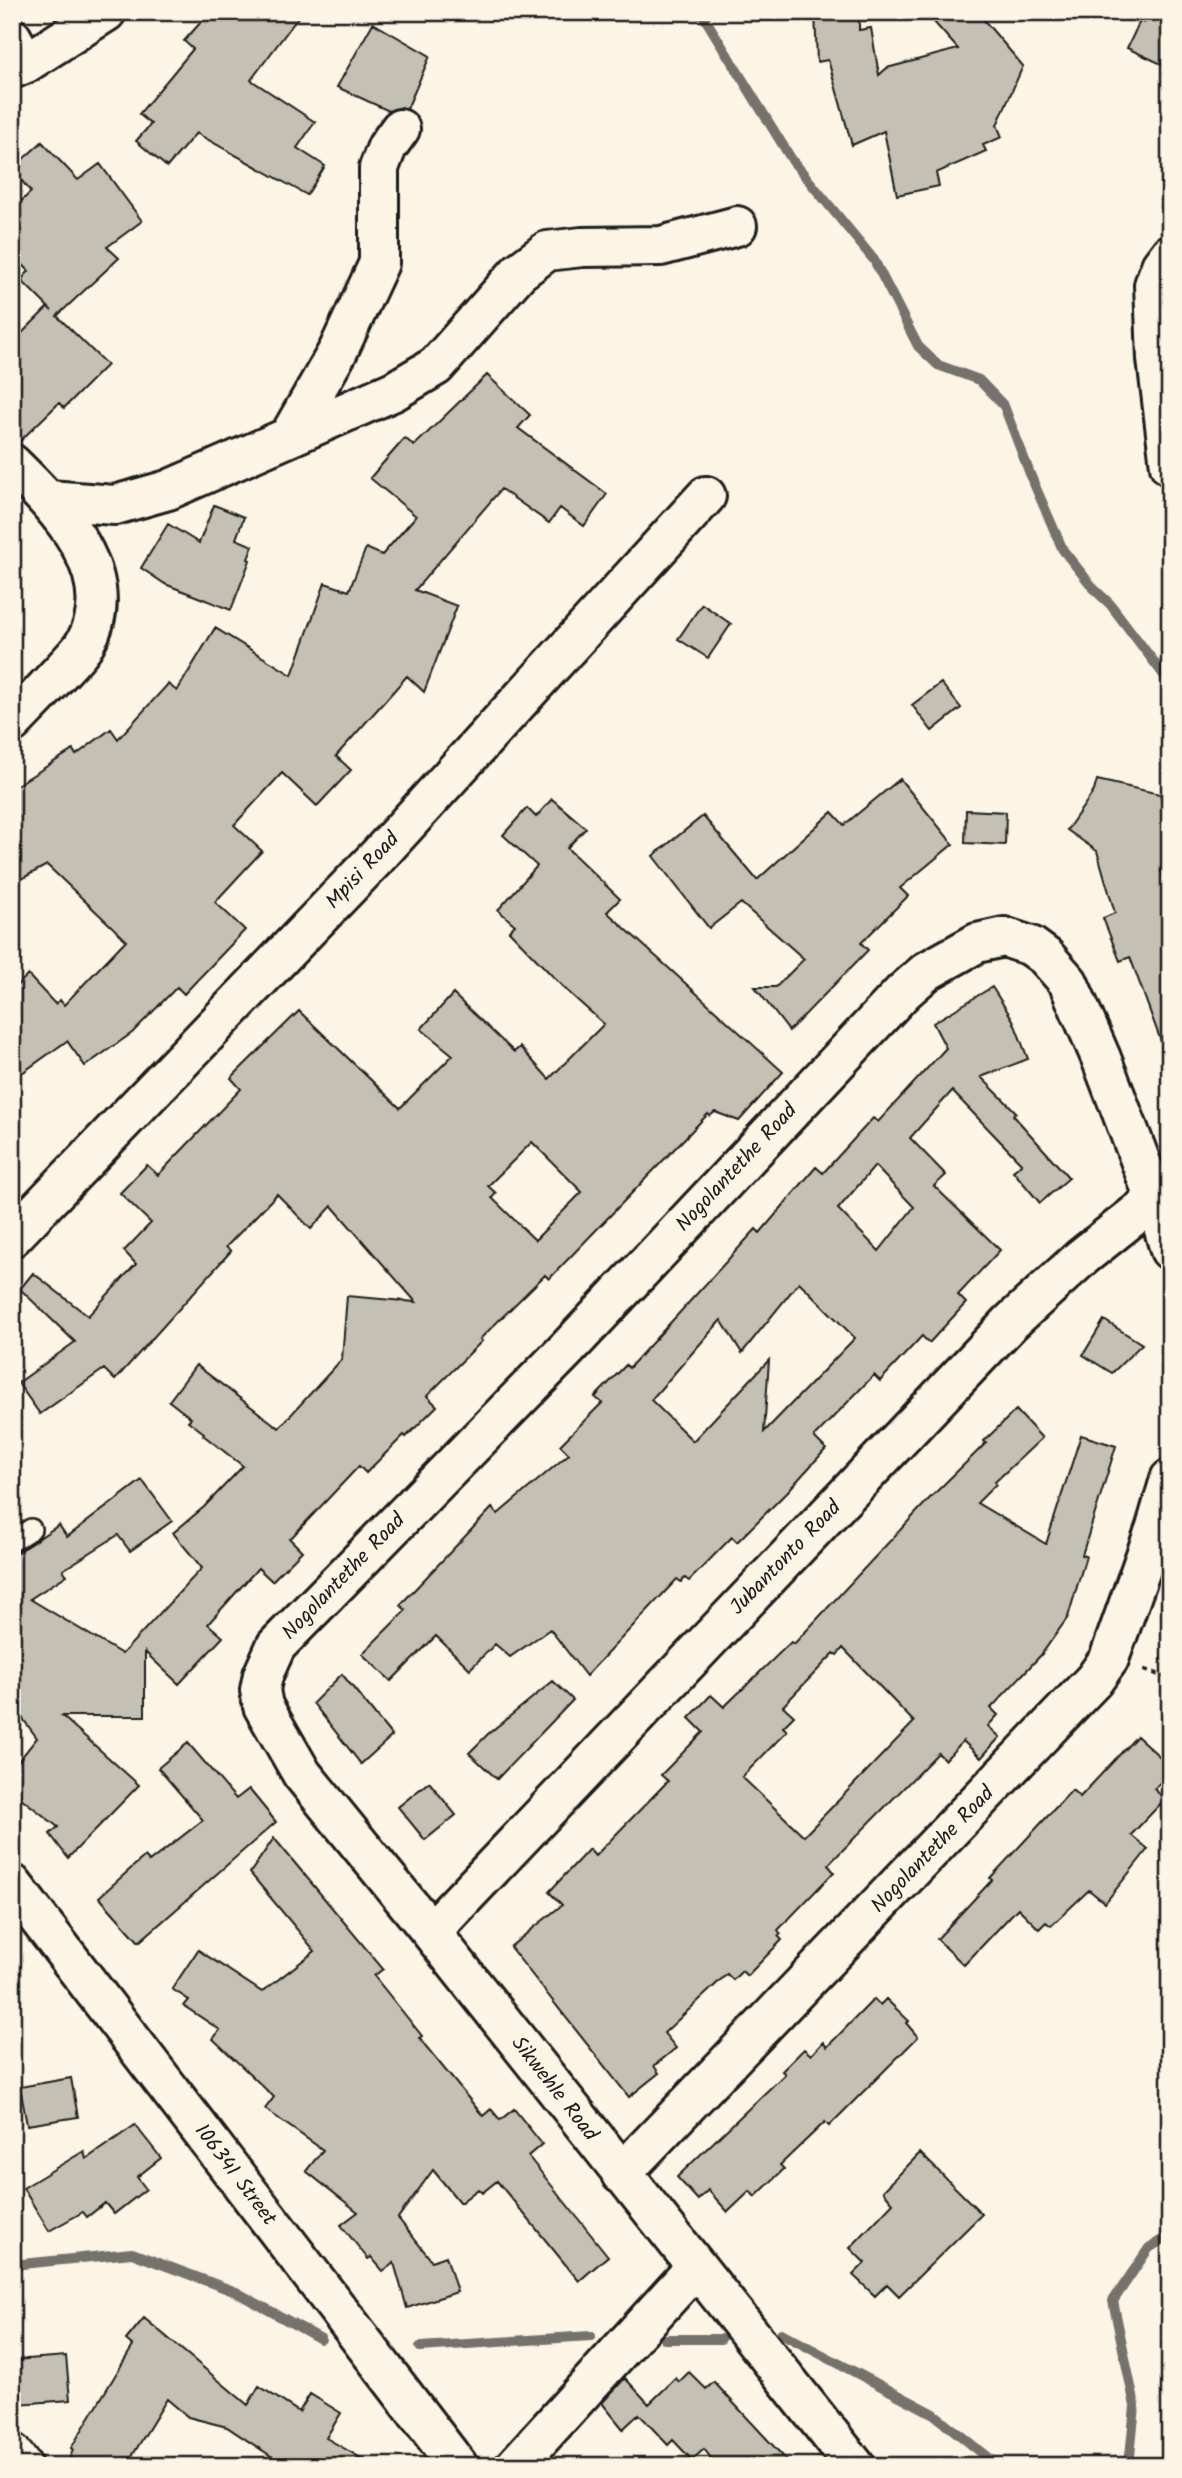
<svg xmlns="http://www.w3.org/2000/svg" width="1182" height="2478" viewBox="0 0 1182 2478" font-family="Kalam,sans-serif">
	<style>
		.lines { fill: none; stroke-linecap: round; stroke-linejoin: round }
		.stream { stroke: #75726c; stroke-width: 10 }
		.building { fill: #c4c0b3; stroke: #1c1c1c; stroke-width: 2; fill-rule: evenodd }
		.lane-casing { stroke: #1c1c1c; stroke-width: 24 }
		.street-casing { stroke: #1c1c1c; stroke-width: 44 }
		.secondary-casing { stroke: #1c1c1c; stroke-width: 44 }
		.path { stroke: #1c1c1c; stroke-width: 4.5; stroke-dasharray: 5 5; stroke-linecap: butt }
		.lane { stroke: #fcf5e5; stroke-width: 19 }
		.street { stroke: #fcf5e5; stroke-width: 38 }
		.secondary { stroke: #fcf5e5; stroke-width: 38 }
		.labels { text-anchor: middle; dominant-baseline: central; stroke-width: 6; stroke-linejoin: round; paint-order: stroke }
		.street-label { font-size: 21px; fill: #1c1c1c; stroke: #fcf5e5 }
	</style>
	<rect width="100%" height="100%" fill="#fcf5e5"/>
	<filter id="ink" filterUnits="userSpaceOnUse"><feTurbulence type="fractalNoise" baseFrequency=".0143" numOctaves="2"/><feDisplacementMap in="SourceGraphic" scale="14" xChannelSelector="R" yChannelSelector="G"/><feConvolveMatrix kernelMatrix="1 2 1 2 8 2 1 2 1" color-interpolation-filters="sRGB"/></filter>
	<g filter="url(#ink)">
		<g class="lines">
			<!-- stream -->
			<path class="stream" d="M701,12L792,160L874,260L918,346L938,365L979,380L1004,406L1032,479L1063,550L1095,590L1110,604L1170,683
				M12,2265L132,2253L236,2292L321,2339
				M781,2333L934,2414L998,2466
				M664,2339H721
				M420,2347L591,2336
				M1129,2466L1135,2406L1113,2301L1149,2248L1170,2235"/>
		</g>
		<!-- building -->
		<path class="building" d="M210,12H302L251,80L315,122L297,148L325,166L307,195L196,133L167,167L136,141L151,124L139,114L193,49L184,41Z
			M815,12H859V30L871,28L879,75L887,68L958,49L925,12H977L1023,66L997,125L1002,137L983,145L986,151L936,173L939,186L897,195L884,131L852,145L828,60L817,62Z
			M1149,12H1170V68L1127,48L1140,21L1144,23Z
			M373,23L430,56L407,109L402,107L389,111L337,87Z
			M42,142L78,180L100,164L142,221L107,247L119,258L57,316L107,365L64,408L59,403L18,443H12V343L48,307L52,311L21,280L29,271L12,253V210L31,192L12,169Z
			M487,375L530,415L518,428L607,494L584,526L560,508L549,523L501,489L415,590L457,606L424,692L407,676L336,756L351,770L317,806L282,773L234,825L262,851L215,902L245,930L184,994L177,987L132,1033L85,1066L67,1041L12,1080V990L28,975L55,1004L60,1000L64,1005L126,940L47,865L12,884V788L73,750L76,755L111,729L118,739L168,684L177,691L215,628L292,675L325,583L349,591L366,548L382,555L416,516L370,478L405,438L414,446Z
			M214,505L244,517L236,539L253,546L248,559L250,560L231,610L165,584L141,568L168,524L199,543Z
			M702,604L731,624L708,658L678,639Z
			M941,683L961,708L932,731L912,705Z
			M900,779L953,844L900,888L908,896L861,943L868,950L789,1031L755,987H776L804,959L741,903L709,928L653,856L703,816L757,880L832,812L844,825Z
			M1097,780L1160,794L1170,818V860L1162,863L1164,870L1161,871L1170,897V1055H1166L1130,957L1120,961L1103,918L1115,913L1097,851L1067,830L1094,791Z
			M552,799L586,828L567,848L620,899L607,912L783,1072L739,1121L715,1112L710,1116L708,1114L549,1279L545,1275L480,1339L482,1341L427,1396L437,1406L406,1437L404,1435L366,1473L359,1466L290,1539L302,1551L272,1581L258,1568L208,1624L223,1637L179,1684L145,1652V1716H62L139,1785L68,1858L50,1834L58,1827L12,1791V1769L37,1738L12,1704V1556L59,1525L67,1537L142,1480L172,1521L130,1551L118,1535L63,1570L67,1575L30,1599L122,1654L202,1568L173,1533L204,1507L243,1466L203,1435L204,1433L188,1421L191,1418L169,1401L196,1365L279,1428L342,1359L347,1296L416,1302L332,1206L311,1229L277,1194L226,1247L231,1251L115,1380L104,1369L40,1414L18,1383L75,1342L20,1289L33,1273L88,1316L136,1264L124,1251L151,1223L120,1193L147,1165L158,1175L241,1089L231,1078L299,1011L400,1108L453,1055L421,1029L453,994L514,1052L520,1047L549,1079L604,1024L565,989L509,931L515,925L498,910L537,866L503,835L527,808L536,817ZM532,1142L582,1192L535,1240L492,1198L496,1193L488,1186Z
			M966,810L1006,812L1005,845L965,843Z
			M992,987L1013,1020L1028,1059L981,1077L1016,1112L1013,1115L1069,1178L1040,1203L1013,1171L1022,1164L952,1091L910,1138L946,1175L934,1186L1000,1250L958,1295L966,1303L929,1343L922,1336L880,1381L874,1375L814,1437L826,1449L787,1492L737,1542L732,1537L689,1581L685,1578L681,1582L677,1579L586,1676L550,1629L510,1657L495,1644L470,1669L436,1636L391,1681L362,1654L406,1610L400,1605L492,1508L498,1514L569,1454L560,1445L602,1403L595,1397L626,1365L629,1368L756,1229L760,1233L816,1167L823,1173L873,1118L878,1122L946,1048L933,1023ZM875,1166L914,1207L879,1251L838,1209ZM799,1282L855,1338L764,1432L769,1360L693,1441L651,1400L721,1320L742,1353Z
			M1104,1320L1142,1344L1112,1373L1083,1355Z
			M1016,1410L1042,1438L995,1482L996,1484L977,1503L1046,1544L1081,1435L1116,1446L1082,1555L1086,1556L1068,1617L1041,1655L991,1708L998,1715L988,1726L1000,1737L981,1758L963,1741L945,1760L938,1753L828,1865L834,1872L778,1930L781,1934L778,1936L782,1940L747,1976L742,1971L733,1980L727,1974L664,2033L676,2048L654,2066L659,2073L629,2097L510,1947L562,1905L549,1892L589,1849L595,1856L668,1781L661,1775L703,1732L689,1718L711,1695L724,1707L791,1642L794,1644L929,1499L986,1443L984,1441ZM843,1648L914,1722L804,1836L742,1777L787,1731L783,1727L794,1716L783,1706L834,1653L837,1655Z
			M342,1674L392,1736L361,1764L313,1703Z
			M553,1681L573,1700L497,1779L469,1753L488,1734Z
			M1137,1736L1170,1766V1772L1154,1789L1165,1799L1131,1835L1148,1849L1105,1903L1089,1890L1051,1926L1046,1922L1039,1929L1018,1908L964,1965L937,1939L992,1880L990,1878L1072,1790L1080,1797Z
			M188,1743L236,1799L249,1789L276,1822L139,1942L99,1897L145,1856L149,1862L203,1820L158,1768Z
			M429,1782L456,1815L425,1840L398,1807Z
			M274,1838L383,1969L374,1976L422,2036L419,2038L483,2116L491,2109L500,2120L514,2109L542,2144L528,2156L608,2256L579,2281L497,2181L482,2193L478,2189L460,2203L433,2170L398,2218L432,2261L446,2256L457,2292L407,2308L394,2263L383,2271L371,2257L368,2259L341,2225L358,2212L306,2171L323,2150L265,2109L274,2097L213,2039L220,2030L184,2006L189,2000L172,1989L198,1950L262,1992L315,1951L250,1873Z
			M874,1999L880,2005L886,1999L909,2021L906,2023L918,2037L829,2126L825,2122L780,2165L784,2169L755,2197L750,2191L728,2212L708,2190L698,2200L677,2177L785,2074L782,2071L804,2049L811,2055L823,2042L827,2047Z
			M71,2078L78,2117L27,2125L20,2087Z
			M135,2125L161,2158L137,2177L146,2189L114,2214L105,2203L87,2217L83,2212L49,2231L23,2188L84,2151L86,2159Z
			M920,2153L982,2214L899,2296L887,2284L875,2296L853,2275L865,2263L850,2248L893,2203L883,2191Z
			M144,2318L248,2405L259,2386L299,2412L310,2394L341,2413L326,2438L375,2466H286L227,2427L188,2417L167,2399L126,2466H84L70,2457L73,2450L71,2448L133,2346L126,2340Z
			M66,2356L70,2400L18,2404L14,2360Z
			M689,2372L706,2389L714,2382L792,2466H717L704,2449L692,2460L673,2440L668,2445L639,2414L623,2429L602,2403L625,2378L649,2404L676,2378L679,2382Z"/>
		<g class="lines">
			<!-- lane casing -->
			<g class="lane-casing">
				<path id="lane" d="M12,1541L31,1529"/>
			</g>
			<!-- street casing -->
			<g class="street-casing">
				<path id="street" d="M12,38L26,63
					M1170,254L1161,266L1154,285L1157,359L1170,466
					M290,435L338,351L379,263V168L387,147L400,129
					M12,464C57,508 124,575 85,643C80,652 71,660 64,668C47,687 30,705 12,723
					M49,500L115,505L168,490L394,391L436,366L519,272L547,251L582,247L661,246L737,226
					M12,1237L377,857L706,496
					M12,1884L458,2466
					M431,1932L1011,1322L1081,1258L1155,1199
					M621,2174L1094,1680L1109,1659L1156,1527L1170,1479
					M12,2453L22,2466
					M515,2466L696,2267
					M855,2466L431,1932L302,1774L263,1706L260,1690L263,1675L276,1646L567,1349L903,992L927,971L977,943L1004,937L1031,946L1046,957L1068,982L1101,1058L1155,1199L1170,1250"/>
			</g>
			<!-- secondary casing -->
			<g class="secondary-casing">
				<path id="secondary" d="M12,69L26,63L106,12"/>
			</g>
			<!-- path -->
			<path class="path" d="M1144,1670L1170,1678"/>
			<!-- lane -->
			<use href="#lane" class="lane"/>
			<!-- street -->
			<use href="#street" class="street"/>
			<!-- secondary -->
			<use href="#secondary" class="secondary"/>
		</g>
	</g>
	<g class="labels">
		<!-- street labels -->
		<g class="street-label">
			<text transform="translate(363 871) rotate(-47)">Mpisi Road</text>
			<text transform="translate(737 1168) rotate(-47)">Nogolantethe Road</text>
			<text transform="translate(786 1558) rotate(-46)">Jubantonto Road</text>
			<text transform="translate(344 1577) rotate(-46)">Nogolantethe Road</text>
			<text transform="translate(933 1850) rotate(-46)">Nogolantethe Road</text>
			<text transform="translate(554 2089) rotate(52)">Sikwehle Road</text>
			<text transform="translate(235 2175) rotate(53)">106341 Street</text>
		</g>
	</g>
	<!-- margin -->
	<rect width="1182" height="2478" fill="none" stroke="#fcf5e5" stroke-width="42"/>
	<rect x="21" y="21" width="1140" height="2436" fill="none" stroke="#1c1c1c" stroke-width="2.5" filter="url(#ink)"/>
</svg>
